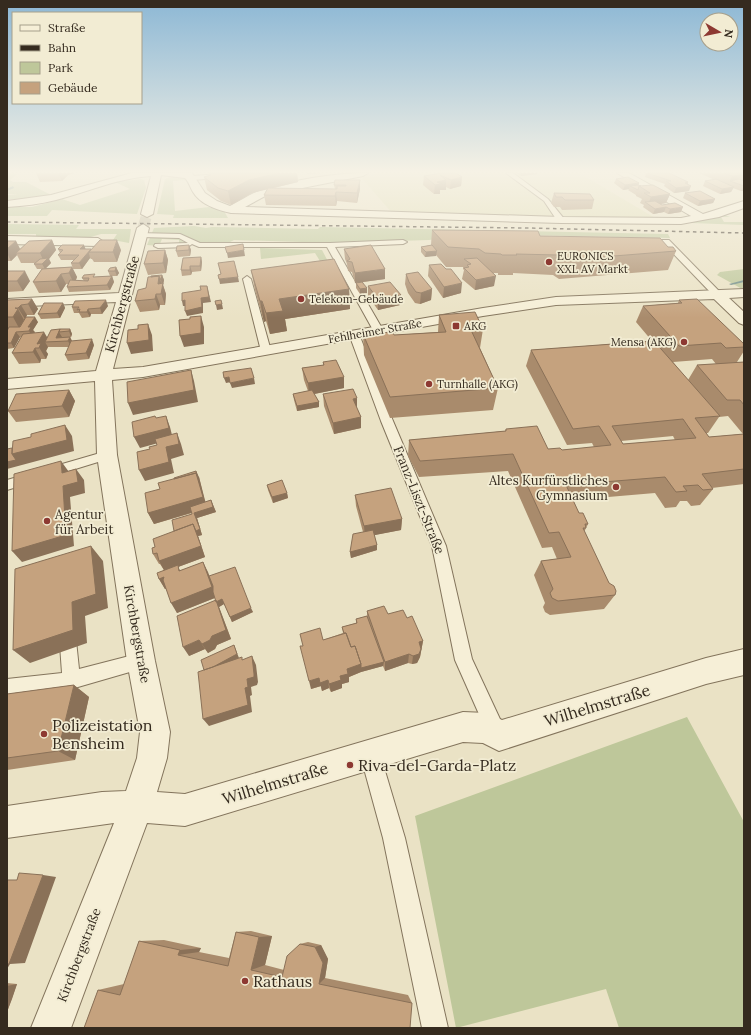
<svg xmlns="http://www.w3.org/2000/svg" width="751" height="1035" viewBox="0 0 751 1035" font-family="Lora,serif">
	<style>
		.farmland { fill: #dfdcb3 }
		.green { fill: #bec79a }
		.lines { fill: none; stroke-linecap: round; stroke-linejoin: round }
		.stream { fill: #6e8b86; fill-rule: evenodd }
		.minor-tunnel { stroke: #c6bda4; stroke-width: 11; stroke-dasharray: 11 5.5; stroke-linecap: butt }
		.service-casing { stroke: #83745c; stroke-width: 2 }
		.minor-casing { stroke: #83745c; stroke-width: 2 }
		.service { fill: #f6efd7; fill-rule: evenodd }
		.minor { fill: #f6efd7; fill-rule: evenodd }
		.rail { stroke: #352b1f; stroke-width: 1.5; stroke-dasharray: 3.5 3.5; stroke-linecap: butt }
		.wall { fill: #a98b6c; fill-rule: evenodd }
		.shaded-wall { fill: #8a7158 }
		.building { fill: #c5a27e; stroke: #8a7158; fill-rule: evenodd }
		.poi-dot { fill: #8d3932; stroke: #f2ecd3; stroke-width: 1.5 }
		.labels { text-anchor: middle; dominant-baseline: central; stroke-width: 3.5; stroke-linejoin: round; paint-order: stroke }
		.far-poi-label { font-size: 11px; fill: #352b1f; stroke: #f2ecd3; text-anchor: start }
		.far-street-label { font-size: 11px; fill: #352b1f; stroke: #f2ecd3 }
		.street-label { font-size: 13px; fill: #352b1f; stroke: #f2ecd3 }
		.poi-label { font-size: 13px; fill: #352b1f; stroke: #f2ecd3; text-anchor: end }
		.near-street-label { font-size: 16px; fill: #352b1f; stroke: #f2ecd3 }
		.near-poi-label { font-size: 16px; fill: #352b1f; stroke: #f2ecd3; text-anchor: start }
	</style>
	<rect width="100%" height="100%" fill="#eae2c5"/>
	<!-- farmland -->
	<path class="farmland" d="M380,173H579L657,219L393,214L360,176Z"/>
	<!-- green -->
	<path class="green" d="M7,173L17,174L10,180L13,182H26L51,195L7,200V195L19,194H7Z
		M174,176L184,178L185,180L173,181L175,211L209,207L224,211L228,218H173L174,215L157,214L165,179Z
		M141,179L144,180L146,188L137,214L52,210L47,216H7V207H32L62,199L80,205L130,189L115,182Z
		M719,213L730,217H721L724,222H744V225L691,223Z
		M7,224L79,225L76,229H131L129,243L113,240L117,234H101L84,239L36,238V234H7Z
		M194,226L206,228L212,227L318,229L320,227L668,234L670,238L476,234L429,240L333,243L234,240L228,243L179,244V240L162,239L159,246L147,245L154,228Z
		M260,248L322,250L334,273L328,274L315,253L261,259Z
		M744,269V290L717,275L720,272Z
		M687,717L744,822V1028H619L606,989L456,1028L415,816Z"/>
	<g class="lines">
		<!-- stream -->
		<path class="stream" d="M13,186L14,188L7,191V189Z
			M744,280V282L731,285L729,284Z"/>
		<!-- minor-tunnel -->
		<path class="minor-tunnel" d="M143,228L147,214"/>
		<!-- service casing -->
		<g class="service-casing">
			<path id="service" d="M235,173H261L258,175L192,180L189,178L192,176Z
				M506,173H513L548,199L565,220L564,222H558L544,201Z
				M138,233L180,234L200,243H330L403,240L407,242L403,244L335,247L383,330L378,333L373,330L327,247H199L192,244L188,247L158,248L154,246L155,244L188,243L179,238L141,237L137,235Z
				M643,240H669L719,291V295H713L664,244H646L642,242Z
				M247,276L251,279L271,351L270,353L266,354L261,351L243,279Z
				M354,331L359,334L393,421L446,546L472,659L506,732L504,739L497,741L490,739L455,660L432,546L381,421L349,334Z
				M107,451L111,452L113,455L111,458L7,490V480Z
				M67,623L73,626L75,631L79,669L141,653L147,655L150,661L147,667L71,689L7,697V679L62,673L59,631L61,626Z
				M370,744L377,747L380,754L405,838L448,1028H422L383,838L360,754L363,747Z"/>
		</g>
		<!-- minor casing -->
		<g class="minor-casing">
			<path id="minor" d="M132,173H192L205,193L217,201L230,206C240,201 250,194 261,190C293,180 334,173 368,173L363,176L267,195L245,207L561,217L681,218L691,216L617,173H629L703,214L744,201V208L719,217L681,224L561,223L231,213C217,210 200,204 193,192C190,187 189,182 185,178L161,175L153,214L147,217L141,214L151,176C118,178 87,192 56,200C40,204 24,206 7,207V201L51,195Z
				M143,224L149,228L113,369L143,367L483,308L556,297L744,289V297L729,298L744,312V325L739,323L714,299L556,305L483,316L143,377L112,380L117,455L155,661L170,732L167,758L157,792L185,794L463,712L487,713L502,720L706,658L744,649V675L706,684L499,751L483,743L463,742L185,826L147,823L71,1028H31L114,823L7,838V806L102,792L126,791L137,758L140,732L127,661L97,455L95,381L7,389V379L96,371L116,302L7,307V299L119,293L137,228Z
				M7,236L98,238L104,242L98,246L7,244Z"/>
		</g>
		<!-- service -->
		<use href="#service" class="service"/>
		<!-- minor -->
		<use href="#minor" class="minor"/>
		<!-- rail -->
		<path class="rail" d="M7,222L527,228L744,233"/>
	</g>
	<!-- wall -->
	<path class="wall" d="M36,173H80H74L68,175L62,181L40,182Z
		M209,173H297L298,182L274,188L335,189L334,185L335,180L360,189L357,203L337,201L336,206L266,205L264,195L267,189L252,193L231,205L221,201L207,190L204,177L210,176Z
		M307,173H324L307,174Z
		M442,173L462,177L461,186L450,189L446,187V190H440V194H434L423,185L424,176Z
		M517,173H537V174L521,176Z
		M646,173L688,182V184L689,191L674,193L664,186L665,184L645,177Z
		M699,173H744V191H741L733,188L731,192L720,194L703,186L705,181L715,180Z
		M616,179L670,194L666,203L660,204L681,212L668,214L664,212L653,214L643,207L644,205L640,203L642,199L636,196V195L628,190L629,189L623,190L614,183Z
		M554,193L594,200L592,209L562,210L560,207H554L551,203Z
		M685,193L715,199L713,203L698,206L683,198Z
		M432,230L540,236L668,247L676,251L668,270L559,279L553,275L513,273V275H498V273H493L494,286L475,290L462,279L464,270L463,269V267H446L436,255L425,257L421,252V247L431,245Z
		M52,240L56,250L49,259L51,263L46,268L72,267L77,277L76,280L84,281L82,278L110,276L108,271L116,267L119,273L117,276H112L114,282L110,290L69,292L67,287L68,284H66L61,292L39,293L33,282L42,269H37L34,264L35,263H21L17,255L11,261H7V241H16L20,249Z
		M189,245L191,250L190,256L178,257L176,251Z
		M58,249H86L121,250L117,262H94L92,259H91L90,258L82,269H73L71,263L74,260H61L58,255L60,253Z
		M344,249L385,279L363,282L367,293L360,294L356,288V283H355L352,272L348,271L347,264L345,259Z
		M165,250L168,260L166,273L148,275L144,264Z
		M201,257L202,262L201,271L192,272L191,275L182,276L181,270Z
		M429,265L461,293L443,298L428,276Z
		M251,270L349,289L350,309L285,319L287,331L270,334L266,321L264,322L255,290Z
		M7,271L30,281L23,291L7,292Z
		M406,274L432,289L431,300L420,304L415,303L408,293L405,284Z
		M162,275L164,280L163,285L166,294L165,305H160L159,310L140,312L135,301L146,288Z
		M368,286L400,305L378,310L368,296Z
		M32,299L38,309L34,315H27L25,319H24V320L38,322L33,330L35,333L47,337L60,330L70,329L72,334L71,337H70L72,341L94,345L89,359L68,361L65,355L69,347H48L46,351L48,354L46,359H41L40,363L19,364L12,353L21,337H20L14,348L7,349V331L8,328H7V300Z
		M679,300L744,344V351L737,362H744V484L712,488L713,489L700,505L691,506L687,501H680L676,507L665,508L655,493L573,500L579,513L588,524L584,532L615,595L604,609L550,615L545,612L543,607L545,603L534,575L541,561L557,559L552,547L542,548L508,471L419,477L408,456L409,440L505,431L506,429L548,449L562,450L594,447L592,443L567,445L526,366L531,350L652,341L636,322L643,306L678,303ZM712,359L716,364L697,365L688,380L673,362ZM728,416L743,434L709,437L706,433H708L719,417ZM673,436L675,440L623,444L621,441Z
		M63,303L65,308L60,318L41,319L38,314Z
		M108,306L102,314H91L90,317L82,318L79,313H74L72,307Z
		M439,315L483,329L480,348L498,388L493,410L390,418L364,355L363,334L394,335L438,332Z
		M323,362L344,377V388L314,394L319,402V407L297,411L294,400L293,394L308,391L304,380L302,368L323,365Z
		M69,390L75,401L69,417L16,422L8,411Z
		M323,394L357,409L361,417V428L334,434L324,406Z
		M199,477L205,502L211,500L216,512L197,518L202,535L198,536L205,557L178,567L180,571L203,562L209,576L253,612L232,622L224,604L219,607L231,639L217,645L215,649L208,653L205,649L189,656L216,600L215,598L177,613L166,589H165L159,579L164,570L160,564H159L153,554L174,531L192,514V513L154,524L148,513Z
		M267,485L287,493L288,498L273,503L268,490Z
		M355,495L402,519L401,530L374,535L377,545V550L351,558L350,552L363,532L356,506Z
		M367,611L407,618L423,641L420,657L417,663L412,664L408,663L385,671L383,666L361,672L349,677V682L342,684V688L331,692L329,688L322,691L321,686L311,689L323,640L343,633L342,627L356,623V619L367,616Z
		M74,685L89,697L75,760L7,770V694Z
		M251,931L272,936L265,965L284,970L300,944L308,942L321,945L328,959L325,978L408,995L412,1003L84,1028L98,990L124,984L139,941L164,940L201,948L199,952L229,958L236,932Z
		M7,983L17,984L7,1012Z"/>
	<!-- shaded-wall -->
	<path class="shaded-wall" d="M58,173H74L68,175L62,181Z
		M280,173H297L298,182L252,193L231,205L228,191L249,180Z
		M521,173H537V174L521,176Z
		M741,175L737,184L730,181L732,176Z
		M462,177L461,186L450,189L451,180Z
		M360,180V189L357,203V193Z
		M446,180V190H440V194H434L435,185L437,182Z
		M688,182L687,187L691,186L689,191L674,193L676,188L685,183Z
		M639,183L638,188L630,186L629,189L623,190L625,185Z
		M744,186V191H741L743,187Z
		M734,187L731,192L720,194L722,189Z
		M336,192L337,201L336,206L335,196Z
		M670,194L666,203L650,206L648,204L651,197Z
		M715,199L713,203L698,206L700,201Z
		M666,207L664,212L653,214L655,209Z
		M683,207L681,212L668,214L670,209Z
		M52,240L56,250L49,259L51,263L45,269L42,264L44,262L40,253Z
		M117,240L121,250L117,262L113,252Z
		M16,241L21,251L16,253L17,255L11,261L7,253V249Z
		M84,245L86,250L80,249Z
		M189,245L191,250L190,256L189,250Z
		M91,249L89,252L90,253H89L90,258L82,269L79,263Z
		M165,250L168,260L166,273L163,263Z
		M244,250L245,256L228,258L227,253Z
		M437,251L436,256L425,257L426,252Z
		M201,257L202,262L201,271L200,266Z
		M190,266L192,272L191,275L190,270Z
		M72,267L77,277L74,284L69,273Z
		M116,267L119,273L117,276L115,271Z
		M385,269V279L355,283V273Z
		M25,271L30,281L23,291L17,281Z
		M61,274L66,284L61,292L56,281Z
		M162,275L164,280L163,285L166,294L165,305L158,284L159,276L162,285L161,280Z
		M112,276L114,282L110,290L107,285Z
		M496,276L494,286L475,290L476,280Z
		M238,277L239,282L220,284L219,279Z
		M462,283L461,293L443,298L444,287Z
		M207,286L211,302L203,303V313L187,316L185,311Z
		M367,288V293L360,294V289Z
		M349,289L350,309L285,319L287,331L270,334L266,313L279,299Z
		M432,289L431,300L420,304L421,293Z
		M156,294L160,305L159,310L155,299Z
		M401,295L400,305L378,310V299Z
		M32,299L38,309L34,315L28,304Z
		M106,300L108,306L102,314L100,308Z
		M185,300L187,306H183L182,301Z
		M260,301H262L266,321L264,322Z
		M63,303L65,308L60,318L57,313Z
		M222,304L223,309L217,310L216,305Z
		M21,305L27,315L25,319L18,308Z
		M18,309L24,320L19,328L13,317Z
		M88,309L91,314L90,317L87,312Z
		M201,316L204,327V344L184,347L180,336Z
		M35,317L38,322L33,330L35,332L32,337L29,331L28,327Z
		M148,324L152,335L153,351L131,354L127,343Z
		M60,329L61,332H59L62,337L60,342L56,338Z
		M70,329L72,334L71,337L69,331Z
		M16,332L20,337L14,348L11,343Z
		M44,332L50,342H45L48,347L46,351L48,354L46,359L37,344Z
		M70,337L73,343L71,347L68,341Z
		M92,339L94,345L89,359L86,353Z
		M35,348L41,359L40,363L33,352Z
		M191,370L194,381L198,402L133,415L128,403Z
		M229,377L231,382L226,383L224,378Z
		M344,377V388L309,395L308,383Z
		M254,378L255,384L232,388L230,383Z
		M69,390L75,401L69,417L62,406Z
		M357,398V409L353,399Z
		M319,402V407L297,411V406Z
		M166,416L170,427L173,439L140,448L134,437Z
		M361,417V428L334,434L333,423Z
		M65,425L72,436L74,451L7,469V462L12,454Z
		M177,433L181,444L184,455L171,459L174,473L145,481L139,470L166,447Z
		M61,461L69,472L62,473Z
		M76,469L84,480L85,493L70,497L74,546L22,562L12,551Z
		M196,471L199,477L207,508L154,524L148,513Z
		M287,493L288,498L273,503L272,497Z
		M211,500L216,512L197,518L202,535L198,536L205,557L178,567L183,576L165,572L159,561L179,542L194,513Z
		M402,519L401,530L365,537L364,526Z
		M377,545V550L351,558L350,552Z
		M91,546L103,561L108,608L85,616L87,643L30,663L13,650L72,602Z
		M203,562L208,572L217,597L177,613L171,603Z
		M164,577L170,587L165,589L159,579Z
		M222,599L224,604L219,607L231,639L217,645L215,649L208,653L202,644L216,600Z
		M251,608L253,612L232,622L230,617Z
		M199,640L205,649L189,656L183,647Z
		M423,641L420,657L417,663L412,664L413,656L419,642Z
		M234,645L239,658L207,675Z
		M409,654L408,663L385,671V662Z
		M252,656L256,665L258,682L257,685L251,687L252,695L250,696L252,712L209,726L203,719L245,688Z
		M384,662L383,666L361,672L349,677V682L342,684V688L331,692L329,684L340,676L347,669L361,664Z
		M319,678L321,686L311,689L309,681Z
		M328,680L329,688L322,691L320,683Z
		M74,685L89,697L75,760L58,751Z
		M43,875L56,877L25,963L10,964L7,969V962Z
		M272,936L265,965L251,970L259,937Z
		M321,945L328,959L325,978L319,984L315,947Z
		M201,948L199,952L178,955L180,950Z
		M17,984L12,999L7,1012V986Z"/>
	<!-- building -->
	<path class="building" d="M210,173H280L249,180L228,191L218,188L204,177L211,175Z
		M442,173H456L462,177L451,180L440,175L446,180L437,182L441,184L435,185L424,176Z
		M647,173H669L688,182L685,183L691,186L676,188L666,181H671Z
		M724,173H744V176L741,175L732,176Z
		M628,177L639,183L625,185L616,179Z
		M716,179L734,187L722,189L705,181Z
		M739,179L744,181V186L730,181Z
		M335,180H360L357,193L336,192L335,196L264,195L268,188L337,189V186H346V185H334Z
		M638,185L641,186H639L638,190L630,186Z
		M653,185L670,194L651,197L644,193H650L639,186Z
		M700,191L715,199L700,201L685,193Z
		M554,193L590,194L594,200H565L562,197H556Z
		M655,201L662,205L675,203L683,207L670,209L666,207L655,209L645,202Z
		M432,230L538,231L540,236L660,238L668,247H673L676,251L564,260L558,255L516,254L517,255H502L501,254L485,253L479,249L448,247Z
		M52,240L40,253H16L29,241Z
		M100,240H117L113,252H89Z
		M7,241H16L7,249Z
		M243,244L244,250L227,253L225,247Z
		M62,245H84L80,249H91L79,263H71L79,255H58L63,250L58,249Z
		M189,245V250L176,251L177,246Z
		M371,245L385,269L355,273L352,262L347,261L350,259L344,249Z
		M432,245L437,251L426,252L421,247Z
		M165,250L163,263L144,264L148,251Z
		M201,257L200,266H190V270H181L183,258Z
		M48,258L42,264H34L40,259Z
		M477,258L496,276L476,280L464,268L469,267L467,265L471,264L464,259Z
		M334,259L349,289L279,299L283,311L266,313L262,301H260L251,270Z
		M234,261L238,277L219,279L218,275L221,274L218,263Z
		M441,264L446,269H451L462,283L444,287L429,265Z
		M72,267L69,273L61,274L56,281L33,282L42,269Z
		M116,267L115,271H108L110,268Z
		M7,271H25L17,281H7Z
		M418,272L432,289L421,293L416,292L409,282L406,274Z
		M95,274L93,277L112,276L107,285L67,287L70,280L88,281L89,278H82L84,275Z
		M162,275L161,280L159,276L151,277V276Z
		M159,276L158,284L163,283L161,294H156L155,299L135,301L138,290L146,288L148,277Z
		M362,282L367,288L360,289L356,283Z
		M390,282L401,295L378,299L368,286Z
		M200,286H207L209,297L201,298L202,307L185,311V300L182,301V293L201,290Z
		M32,299L28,304L21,305L18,308H15L18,309L13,317H7V300Z
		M697,299L744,344V347L726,348L721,343L679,346L643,306L682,303L679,300Z
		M106,300L100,308L88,309L87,312H79L80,309L77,310L79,307H72L75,301Z
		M221,300L222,304L216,305L215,301Z
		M44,303H63L57,313L38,314Z
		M475,312L483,329L471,330L498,388L390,397L363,334L393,332L394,335L446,332L439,315Z
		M201,316V333L180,336L179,320L190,319V317Z
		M26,317H35L28,327H31L29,331L16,332L11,343H7V331L9,327H20Z
		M148,324L149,340L127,343L128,330L138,329V325Z
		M60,329H70L69,331L59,332Z
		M60,329L56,338L70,337L68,341L45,342L51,330Z
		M44,332L37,344L41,343L39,348H35L33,352L12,353L23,334Z
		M92,339L86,353L65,355L71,341Z
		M654,341L720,416L695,418L709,437L744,434V469L702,474L713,489L703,490L698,485L683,486L687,491L676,492L665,477L566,485L579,513H583L588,524H585L586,528H583L609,583L614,586L616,591L615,595L558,601L552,598L550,593L553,589L541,561L571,557L559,532L549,533L513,454L420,461L409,440L506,431V429L537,426L548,449L560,448L562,450L611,445L599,426L573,429L531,350ZM683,419L696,438L623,444L612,426Z
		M336,360L344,377L308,383L302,368L324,365L323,362Z
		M744,362V405L740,400H727L697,365Z
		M251,368L254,378L230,383L229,377L224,378L223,372Z
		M191,370L194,390L128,403L127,382Z
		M353,389L357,398L353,399L361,417L333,423L323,394Z
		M69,390L62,406L8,411L16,394Z
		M312,390L319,402L297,406L293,394Z
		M155,416L156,418L166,416L169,428L134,437L132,422Z
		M65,425L67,440L12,454L13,441L31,437V434Z
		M177,433L179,444L166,447L169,462L139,470L137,452L150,449L149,447L157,445L155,439Z
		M12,448V454L16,460L7,462V449Z
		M61,461L62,473L76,469L78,482L63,486L66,535L12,551L14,474Z
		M196,471L198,478L196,473L174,479V478Z
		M196,473L203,497L148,513L145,493L160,489L158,483Z
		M282,480L287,493L272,497L267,485Z
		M391,488L402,519L364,526L355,495Z
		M211,500L213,507L194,513L200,529L196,531L193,524L174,531L172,520L192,514L190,507Z
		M193,524L201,546L159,561L157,553L153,554L152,548L155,547L153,539Z
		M373,530L377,545L350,552L353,534Z
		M91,546L96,594L72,602L73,630L13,650L15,569Z
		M203,562L212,587L171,603L163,580L164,577L159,579L157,573L178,565L179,571Z
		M235,567L251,608L230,617L222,599L216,602L213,592V586L209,576Z
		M216,600L226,630L212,636L210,640L202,644L199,640L183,647L177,616Z
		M384,606L388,614L403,610L407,618L412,616L423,641L419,642L421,649L419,654L413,656L409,654L385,662L367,611Z
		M367,616L384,662L361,668V664L355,646L351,647L346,633H344L342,627L357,623L356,619Z
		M320,628L323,640L346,633L351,647L355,646L361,664L347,669L348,674L340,676L341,680L329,684L328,680L320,683L319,678L309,681L300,646H303L300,634Z
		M234,645L237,654L213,667L204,670L201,660Z
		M252,656L254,674V677L247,679L248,687L245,688L248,705L203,719L198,672L242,657V660Z
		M74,685L58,751L7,758V694Z
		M19,873L43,875L9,964H7V880H17Z
		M236,932L259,937L251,970L282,977L287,956L300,944L315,947L323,963L319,984L412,1003L410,1028H84L98,990L120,995L139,941L180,950L178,955L228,966Z"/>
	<!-- sky -->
	<linearGradient id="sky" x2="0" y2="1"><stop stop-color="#8db8d5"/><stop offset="0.54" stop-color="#f6f2e5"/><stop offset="1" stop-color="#f6f2e5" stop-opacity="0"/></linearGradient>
	<rect width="751" height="318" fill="url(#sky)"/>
	<!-- markers -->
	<g class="poi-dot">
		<circle cx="549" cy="262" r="4"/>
		<circle cx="301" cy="299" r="4"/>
		<rect x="452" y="322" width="8" height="8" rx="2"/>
		<circle cx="684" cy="342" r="4"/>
		<circle cx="429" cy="384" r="4"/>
		<circle cx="616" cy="487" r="4"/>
		<circle cx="47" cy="521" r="4"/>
		<circle cx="44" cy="734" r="4"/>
		<circle cx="350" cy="765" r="4"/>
		<circle cx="245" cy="981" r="4"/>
	</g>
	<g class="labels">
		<!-- far-poi labels -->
		<g class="far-poi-label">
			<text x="557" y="256">EURONICS<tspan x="557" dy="13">XXL AV Markt</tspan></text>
			<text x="309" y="299">Telekom-Gebäude</text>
			<text x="464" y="326">AKG</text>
			<text x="676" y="342" text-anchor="end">Mensa (AKG)</text>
			<text x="437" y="384">Turnhalle (AKG)</text>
		</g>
		<!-- far-street labels -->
		<g class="far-street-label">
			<text transform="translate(375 331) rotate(-10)">Fehlheimer Straße</text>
		</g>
		<!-- street labels -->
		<g class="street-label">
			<text transform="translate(122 304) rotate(-75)">Kirchbergstraße</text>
			<text transform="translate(419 500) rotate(68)">Franz-Liszt-Straße</text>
			<text transform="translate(137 634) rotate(80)">Kirchbergstraße</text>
			<text transform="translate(79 955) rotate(-69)">Kirchbergstraße</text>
		</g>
		<!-- poi labels -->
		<g class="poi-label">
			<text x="608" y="480">Altes Kurfürstliches<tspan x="608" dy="15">Gymnasium</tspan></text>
			<text x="55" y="514" text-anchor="start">Agentur<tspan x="55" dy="15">für Arbeit</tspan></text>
		</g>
		<!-- near-street labels -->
		<g class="near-street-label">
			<text transform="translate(597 705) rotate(-17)">Wilhelmstraße</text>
			<text transform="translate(275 783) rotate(-17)">Wilhelmstraße</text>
		</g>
		<!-- near-poi labels -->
		<g class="near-poi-label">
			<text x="52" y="725">Polizeistation<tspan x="52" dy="18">Bensheim</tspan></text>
			<text x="358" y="765">Riva-del-Garda-Platz</text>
			<text x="253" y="981">Rathaus</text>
		</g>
	</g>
	<!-- border -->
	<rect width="751" height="1035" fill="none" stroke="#352b1f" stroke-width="16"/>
	<!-- legend -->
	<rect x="12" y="12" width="130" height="92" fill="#f2ecd3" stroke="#a69f8b"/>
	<rect x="20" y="25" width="20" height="6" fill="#f6efd7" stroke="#a69f8b"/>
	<text x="48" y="32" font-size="12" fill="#352b1f">Straße</text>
	<rect x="20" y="45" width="20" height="6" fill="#352b1f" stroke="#a69f8b"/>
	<text x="48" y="52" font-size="12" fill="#352b1f">Bahn</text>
	<rect x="20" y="62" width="20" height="12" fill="#bec79a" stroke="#a69f8b"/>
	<text x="48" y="72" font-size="12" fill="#352b1f">Park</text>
	<rect x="20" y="82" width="20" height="12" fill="#c5a27e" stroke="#a69f8b"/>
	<text x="48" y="92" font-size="12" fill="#352b1f">Gebäude</text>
	<!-- north arrow -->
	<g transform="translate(719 32) rotate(99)"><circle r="19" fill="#f2ecd3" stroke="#a69f8b"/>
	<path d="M0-3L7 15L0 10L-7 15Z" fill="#8d3932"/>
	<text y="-6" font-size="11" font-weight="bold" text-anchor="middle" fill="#352b1f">N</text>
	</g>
</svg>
